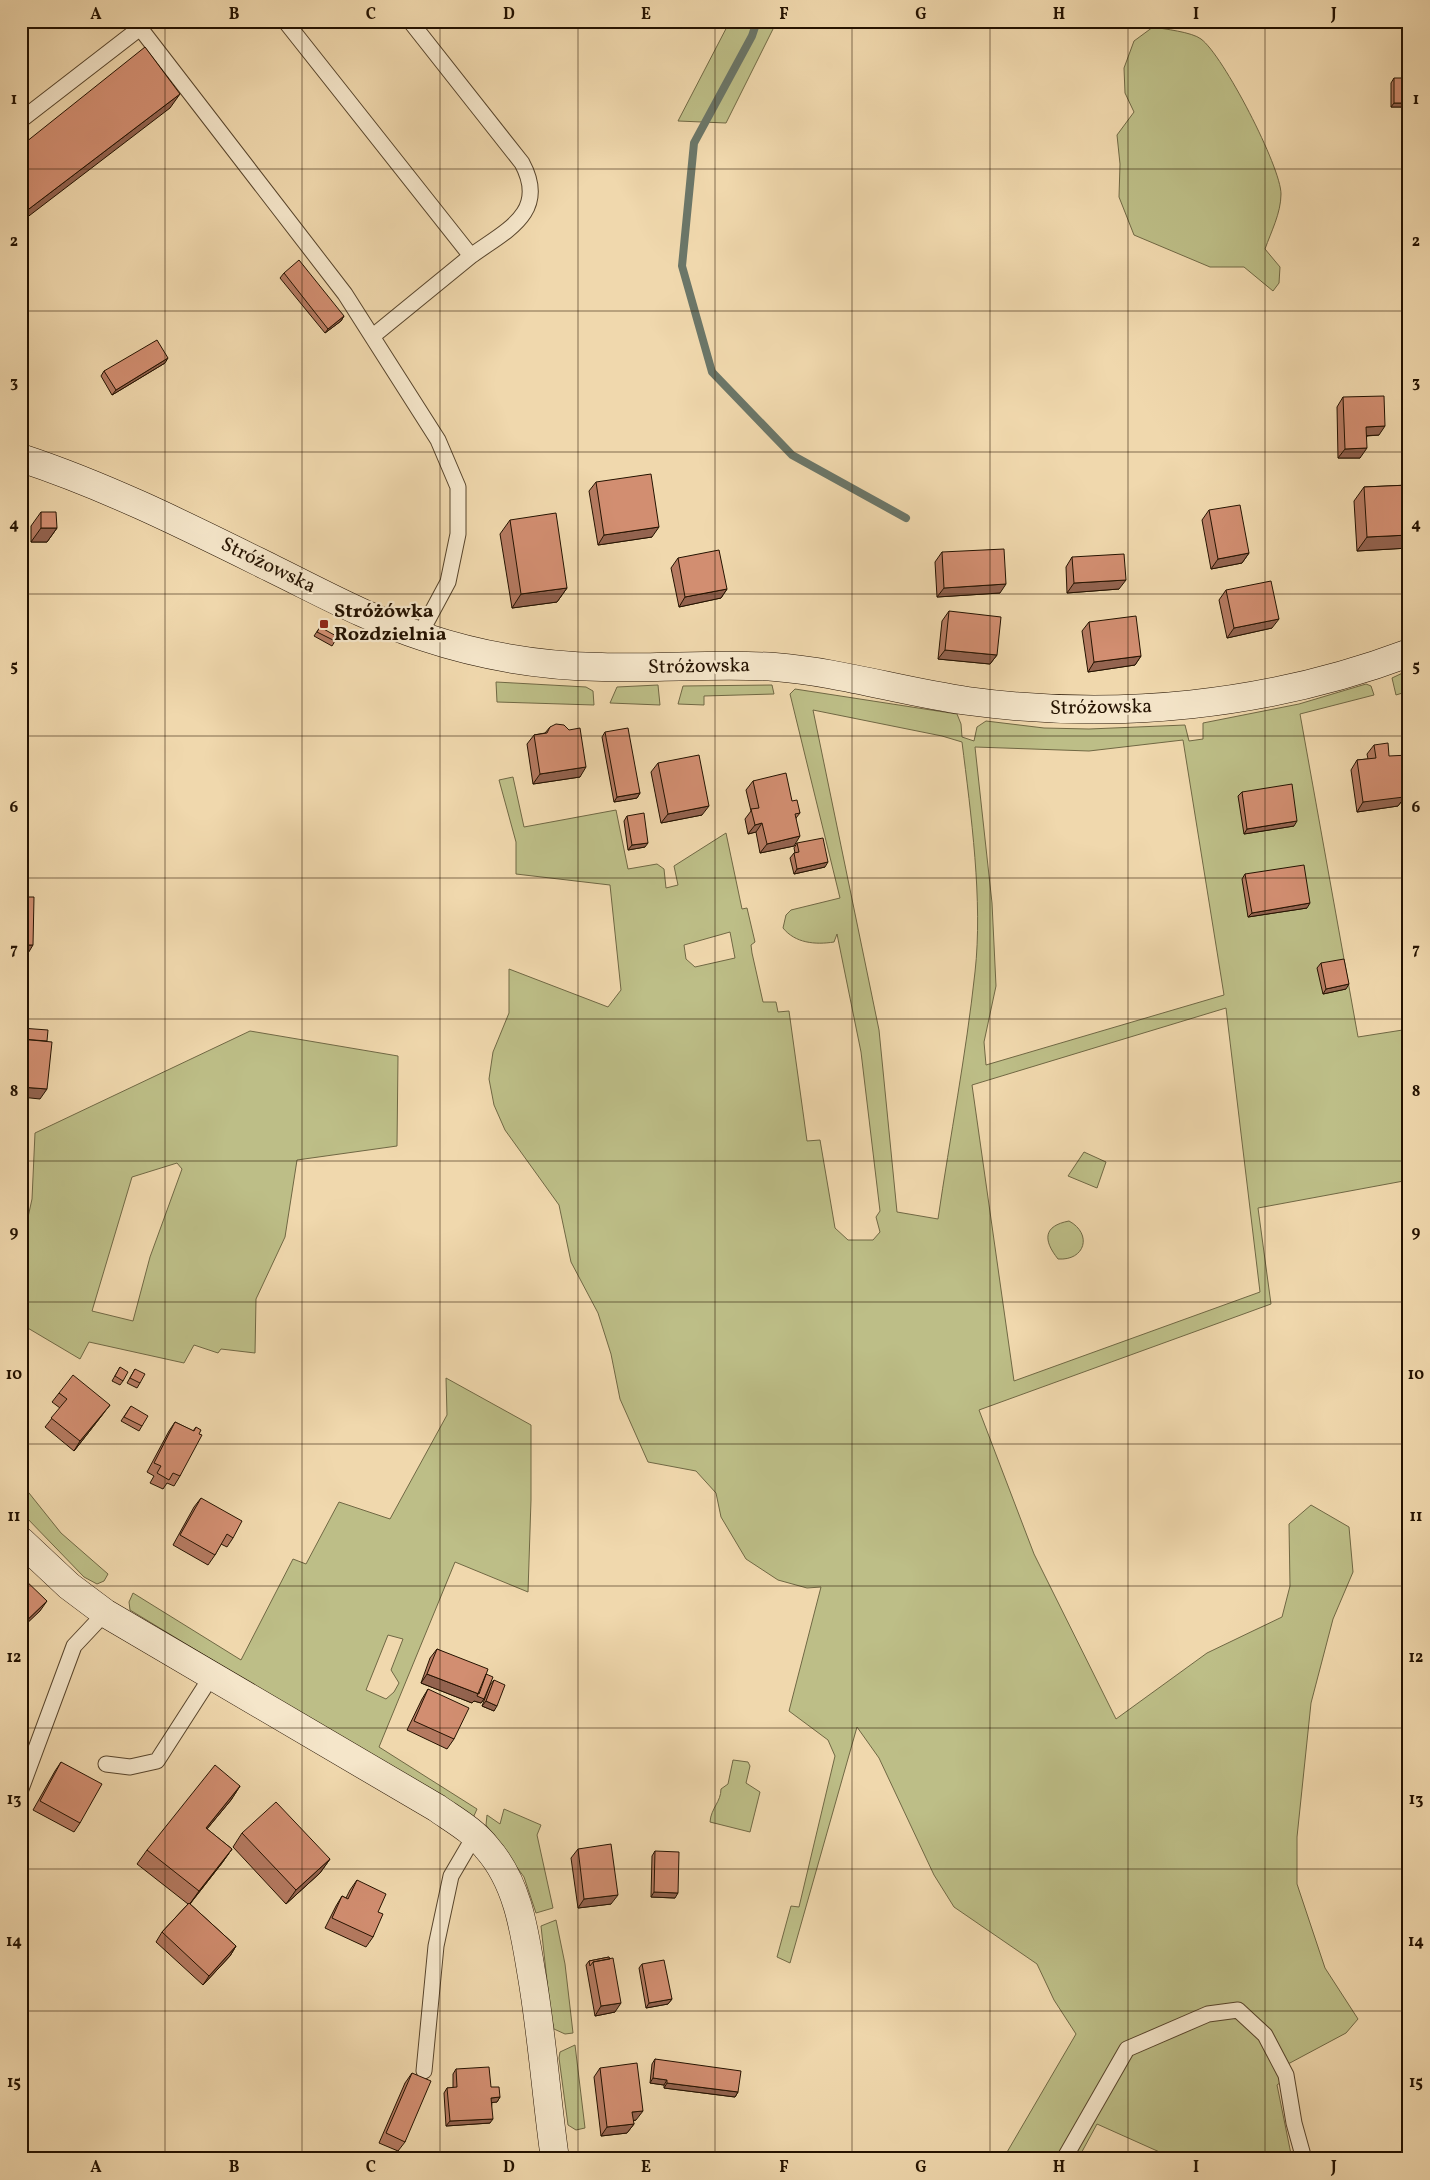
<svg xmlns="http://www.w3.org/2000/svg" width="1430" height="2180" viewBox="0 0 1430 2180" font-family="Vollkorn,serif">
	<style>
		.green { fill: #bdbe87; stroke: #706844; fill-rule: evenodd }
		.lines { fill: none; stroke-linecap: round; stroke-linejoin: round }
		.stream { stroke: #6b7668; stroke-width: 8 }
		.lane-casing { stroke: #57442b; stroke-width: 17 }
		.secondary-casing { stroke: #241200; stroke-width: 29 }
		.lane { stroke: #f5e6ca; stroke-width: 15 }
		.secondary { stroke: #f5e6ca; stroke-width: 28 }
		.wall { fill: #b57a61; stroke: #241200 }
		.shaded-wall { fill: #93634f; stroke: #241200 }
		.building { fill: #d28e71; stroke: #241200 }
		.grid { fill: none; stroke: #241200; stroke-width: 1; stroke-opacity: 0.55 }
		.poi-dot { fill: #8f2418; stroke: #f5e6ca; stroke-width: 2 }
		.labels { text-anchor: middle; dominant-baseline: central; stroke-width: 4.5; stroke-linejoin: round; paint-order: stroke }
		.street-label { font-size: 20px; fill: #241200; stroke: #f5e6ca }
		.poi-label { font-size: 20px; font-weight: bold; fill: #241200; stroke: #f5e6ca; text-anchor: start }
		.neatline { fill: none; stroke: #241200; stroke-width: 2 }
		.grid-label { font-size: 16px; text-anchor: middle; font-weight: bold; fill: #241200 }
	</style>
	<rect width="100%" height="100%" fill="#f0d8ad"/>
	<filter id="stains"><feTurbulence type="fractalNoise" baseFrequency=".004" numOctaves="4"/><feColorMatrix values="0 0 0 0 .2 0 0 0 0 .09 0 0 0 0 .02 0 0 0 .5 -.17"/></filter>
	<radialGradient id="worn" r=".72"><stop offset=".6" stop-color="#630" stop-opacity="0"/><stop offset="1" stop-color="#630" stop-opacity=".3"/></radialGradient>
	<!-- green -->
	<path class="green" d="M730,21H777L726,123L678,121Z
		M1404,21H1409V59H1407Z
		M1153,27C1164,29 1192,32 1201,39C1223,55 1281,167 1281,194C1281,213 1271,232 1265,249L1280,267L1279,283L1273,291L1244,267H1210L1134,235L1119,197L1120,164L1117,135L1134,112L1125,93L1124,68L1134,41Z
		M1409,670V691L1396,695L1392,678Z
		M496,682L586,687L593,691L594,705L497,702Z
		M1366,684L1371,686L1374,695L1300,714L1358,1037L1409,1029V1180L1258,1208L1271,1304L979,1410L1034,1554L1116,1719L1207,1653L1282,1617L1290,1586L1289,1524L1311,1505L1349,1527L1353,1572L1333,1619L1311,1703L1297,1837V1884L1325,1968L1358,2019L1346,2033L1288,2064L1281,2082L1277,2085L1292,2159H1166L1164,2154L1097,2124L1078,2159H1003L1076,2034L1054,2000L1037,1964L954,1907L934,1875L879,1758L857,1727L790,1963L777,1957L791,1906L799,1907L835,1756L828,1740L789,1711L821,1587L807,1588L778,1580L746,1559L721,1517L716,1493L696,1471L648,1462L620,1399L611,1354L598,1313L571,1262L559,1205L505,1130L494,1105L489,1079L493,1052L509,1013V969L608,1007L621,990L610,885L516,874V842L499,780L513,777L524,827L616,810L628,869L657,864L664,869L666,888L678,885L674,866L726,833L742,909L747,908L755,942L751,945L752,953L763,1002H776L778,1012L789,1011L807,1141L820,1140L835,1228L848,1240H873L880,1232L876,1217L880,1211L861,1052L837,934L834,942C815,945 795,943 783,928L786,915L791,910L840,898L790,694L795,689L957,714L961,724L962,737L974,741L977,727L986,721L1044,728L1089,729L1185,725L1189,741L1203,739V723L1299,704ZM813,710L942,736L962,742C971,814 983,901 975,972C966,1055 950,1137 938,1219L897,1212L879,1030ZM1183,740L1224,995L986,1065L984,1042L996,986L992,903L975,747L1089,751ZM730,932L735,958L695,967L686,959L684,945ZM1226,1008L1260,1292L1014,1381L972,1085Z
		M658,685L660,705L610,703L617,687Z
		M772,685L774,694L704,696V705L678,704L683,686Z
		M250,1031L398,1056L397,1146L297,1160L285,1237L256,1299L255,1353L221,1349L218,1353L194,1345L184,1363L89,1342L80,1359L21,1324V1249L32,1199L35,1133ZM177,1163L182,1169L150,1257L133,1321L92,1311L132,1177Z
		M1084,1152L1106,1162L1097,1188L1068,1176Z
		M1069,1221C1093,1234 1085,1261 1058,1259C1043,1240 1043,1226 1069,1221Z
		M446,1378L531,1425V1500L528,1592L455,1562L379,1747L477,1809L473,1818L130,1610L129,1602L133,1593L241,1660L293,1559L306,1564L339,1502L390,1519L447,1415ZM388,1635L403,1639L391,1670L399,1683L394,1692L386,1699L366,1690Z
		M21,1483L61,1533L108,1574L104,1581L97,1584L84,1577L25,1516L21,1512Z
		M733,1760L748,1762L750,1766L746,1783L760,1792L750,1832L710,1822C711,1808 721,1802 721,1789L728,1784Z
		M504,1809L541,1825L537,1835L553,1908L536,1913L524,1877L486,1825L487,1815L500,1824Z
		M556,1920L565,1964L573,2033L565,2034L554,2029L551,2017L541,1926Z
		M575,2045L585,2128L576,2130L568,2125L559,2058L560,2052Z"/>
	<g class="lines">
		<!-- stream -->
		<path class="stream" d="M757,21L752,36L694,143L682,266L712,372L792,455L906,518"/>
		<!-- lane casing -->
		<g class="lane-casing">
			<path id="lane" d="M285,21L471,256C505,231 549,213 522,163L410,21
				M21,120L140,28L345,294L438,440L458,487V534L448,582L419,636
				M373,336L471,256
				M106,1764L130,1767L157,1761L211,1677
				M21,1789L74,1646L105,1613
				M424,2071L436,1946L451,1876L475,1835
				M1064,2159L1127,2049L1208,2014L1238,2010L1265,2035L1286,2075L1294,2123L1304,2159"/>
		</g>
		<!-- secondary casing -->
		<g class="secondary-casing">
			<path id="secondary" d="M21,458C109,487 190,528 273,569C322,593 371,620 424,637C481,656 542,666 602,667C660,669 718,663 775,667C840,672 903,692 968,701C1116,721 1268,706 1409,653
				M21,1541L69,1586L105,1613L437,1808C454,1820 474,1831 487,1848C517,1882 524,1928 531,1971C542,2033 546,2096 555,2159"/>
		</g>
		<!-- lane -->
		<use href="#lane" class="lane"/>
		<!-- secondary -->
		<use href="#secondary" class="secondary"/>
	</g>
	<!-- wall -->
	<path class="wall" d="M1394,78L1407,103L1404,107H1391V83Z
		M284,273L344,316L341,321L325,333L280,278Z
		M165,363L112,395L101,376L104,371Z
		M1343,397L1379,435L1367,436L1360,458H1338L1337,407Z
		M596,482L652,537L598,545L589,491Z
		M1409,485V548L1357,551L1354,501L1364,487Z
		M1209,510L1249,553L1242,563L1211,569L1202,520Z
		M41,512L57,528L47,542H31V526Z
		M510,520L567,588L557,602L512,608L500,534Z
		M942,552L1000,593L937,597L935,562Z
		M1072,557L1119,589L1067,593L1066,567Z
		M678,558L727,589L721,598L679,607L671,568Z
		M1226,590L1272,628L1227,638L1219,600Z
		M949,611L997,655L990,664L938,659L942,621Z
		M1089,622L1141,656L1135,665L1088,672L1082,631Z
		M320,627L335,641L332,646L314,636Z
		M550,727L569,730L580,777L533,784L527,744L534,735L545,733Z
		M605,732L640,793L637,798L614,802L602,737Z
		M1374,745L1389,756L1401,802L1398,806L1357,812L1351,770L1357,760L1368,759L1367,754Z
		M658,763L702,815L661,823L651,772Z
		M753,781L792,801L800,813L796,818L794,846L760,853L756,832L748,834L745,819L751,811L746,790Z
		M1242,792L1294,826L1244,834L1238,796Z
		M627,816L645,847L628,850L624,821Z
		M797,843L825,867L794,874L790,858L794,853H795L794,848Z
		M1245,874L1307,908L1248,917L1242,879Z
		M1321,963L1346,989L1323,994L1317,968Z
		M120,1367L123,1381L120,1385L112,1381Z
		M135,1369L140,1383L137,1388L127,1383Z
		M59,1393L103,1414L74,1451L45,1427L60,1408L52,1402Z
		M131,1406L142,1426L139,1431L121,1421Z
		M175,1422L193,1431L196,1427L180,1476L174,1486L167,1483L163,1489L150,1483L154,1476L147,1472L169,1431Z
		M201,1498L233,1538L227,1547L221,1544L215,1555L208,1565L173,1545L194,1507Z
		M437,1649L486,1674L484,1699L481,1703L474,1701L472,1703L421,1683L430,1658Z
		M494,1680V1711L482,1706L490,1685Z
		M428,1689L454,1739L447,1749L407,1730L422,1699Z
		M61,1762L80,1823L74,1832L33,1810L55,1771Z
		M240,1786L231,1800L207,1829L232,1849L222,1863L190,1904L236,1946L230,1956L203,1985L156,1942L162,1932L188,1904L137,1864L147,1850Z
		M242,1833L330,1859L320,1873L286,1904L233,1847Z
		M578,1849L611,1904L578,1908L571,1858Z
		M655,1851L675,1898L651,1897L652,1856Z
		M357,1880L378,1912L373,1937L366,1947L325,1928L336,1906L342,1896L346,1898L350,1890Z
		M609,1957L615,2012L595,2016L586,1965L589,1961Z
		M642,1964L672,1999L668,2004L646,2008L639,1968Z
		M655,2059L738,2092L735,2097L664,2088V2085L650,2083L652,2064Z
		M600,2068L636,2120L633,2121L634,2124L627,2133L601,2136L594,2077Z
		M456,2069L491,2087L500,2097L497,2102H492L490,2123L446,2126L444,2093L447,2088H453V2074Z
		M412,2073L405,2142L398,2151L379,2143L405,2083Z"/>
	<!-- shaded-wall -->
	<path class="shaded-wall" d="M180,94L170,108L21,222V215Z
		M1394,103H1407L1404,107H1391Z
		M344,316L341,321L325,333L328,329Z
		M168,358L165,363L112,395L116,390Z
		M1385,426L1379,435L1360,436L1366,427Z
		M1367,448L1360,458H1338L1345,449Z
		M659,527L652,537L598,545L604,535Z
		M41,528H57L47,542H31Z
		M1409,535V548L1357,551L1367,537Z
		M1249,553L1242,563L1211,569L1218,559Z
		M1126,580L1119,589L1067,593L1074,583Z
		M1006,584L1000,593L937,597L944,588Z
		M567,588L557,602L512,608L521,594Z
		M727,589L721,598L679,607L685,597Z
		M1279,619L1272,628L1227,638L1234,628Z
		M945,650L997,655L990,664L938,659Z
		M1141,656L1135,665L1088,672L1094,662Z
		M586,767L580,777L533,784L540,774Z
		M1409,792V800L1401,802L1398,806L1357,812L1363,802Z
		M640,793L637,798L614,802L617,797Z
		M709,806L702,815L661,823L668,814Z
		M1297,821L1294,826L1244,834L1247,829Z
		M762,823L756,832L748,834L755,825Z
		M800,836L794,846L760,853L767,844Z
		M648,843L645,847L628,850L632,845Z
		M828,862L825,867L794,874L797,869Z
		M1310,903L1307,908L1248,917L1252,913Z
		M21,945H33L27,955H21Z
		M1349,984L1346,989L1323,994L1326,989Z
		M21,1087L47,1089L40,1099L21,1097Z
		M110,1405L103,1414L74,1451L80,1441Z
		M47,1601L40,1611L21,1629V1626Z
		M427,1674L479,1694L484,1699L481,1703L474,1701L472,1703L421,1683Z
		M486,1701L497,1706L494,1711L482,1706Z
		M240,1786L231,1800L196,1842L206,1828Z
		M232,1849L222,1863L189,1905L199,1891Z
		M330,1859L320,1873L286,1904L296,1890Z
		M654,1892L678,1893L675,1898L651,1897Z
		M618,1895L611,1904L578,1908L584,1899Z
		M236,1946L230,1956L203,1985L209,1976Z
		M672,1999L668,2004L646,2008L649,2003Z
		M621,2003L615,2012L595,2016L601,2006Z
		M653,2078L667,2080L664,2085L650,2083Z
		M667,2083L738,2092L735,2097L664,2088Z
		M500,2097L497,2102L488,2103L491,2098Z
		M643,2111L636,2120L626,2122L632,2112Z
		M493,2119L490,2123L446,2126L450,2121Z
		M634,2124L627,2133L601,2136L607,2127Z"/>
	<!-- building -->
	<path class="building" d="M145,47L180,94L21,215V146Z
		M1394,78H1407V103H1394Z
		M299,260L344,316L328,329L284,273Z
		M157,340L168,358L116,390L104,371Z
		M1384,396L1385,426L1366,427L1367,448L1345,449L1343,397Z
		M651,474L659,527L604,535L596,482Z
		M1409,485V535L1367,537L1364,487Z
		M1240,505L1249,553L1218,559L1209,510Z
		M41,512H56L57,528H41Z
		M556,513L567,588L521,594L510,520Z
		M1004,549L1006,584L944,588L942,552Z
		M719,550L727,589L685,597L678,558Z
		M1124,554L1126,580L1074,583L1072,557Z
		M1271,581L1279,619L1234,628L1226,590Z
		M949,611L1001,617L997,655L945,650Z
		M1136,616L1141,656L1094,662L1089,622Z
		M320,627L338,637L335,641L317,632Z
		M556,724L564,725L569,730L580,728L586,767L540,774L534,735L547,733L550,727Z
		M628,728L640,793L617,797L605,732Z
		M1388,743L1389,756L1409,755V792L1404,793V797L1363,802L1357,760L1376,758L1374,745Z
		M699,755L709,806L668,814L658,763Z
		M786,773L792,801L797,800L800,813L795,814L800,836L767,844L762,823L755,825L751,809L759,808L753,781Z
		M1292,784L1297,821L1247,829L1242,792Z
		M644,813L648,843L632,845L627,816Z
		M823,838L828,862L797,869L794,853L799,852L797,843Z
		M1304,865L1310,903L1252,913L1245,874Z
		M21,897H34L33,945H21Z
		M1344,959L1349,984L1326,989L1321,963Z
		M21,1028L48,1030L47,1041L21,1039Z
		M21,1039L52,1042L47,1089L21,1087Z
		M120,1367L128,1372L123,1381L115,1376Z
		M135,1369L145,1374L140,1383L130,1378Z
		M73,1375L110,1405L80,1441L51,1418L67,1399L59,1393Z
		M131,1406L148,1416L142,1426L124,1417Z
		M175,1422L194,1431L196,1427L201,1430L199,1434L202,1435L180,1476L173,1473L169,1480L157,1473L161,1466L154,1463Z
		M201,1498L242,1521L233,1538L227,1534L215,1555L180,1535Z
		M21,1576L47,1601L21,1626Z
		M437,1649L488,1669L479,1694L427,1674Z
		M486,1674L493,1677L484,1699L477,1696Z
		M494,1680L505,1685L497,1706L486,1701Z
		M428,1689L469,1708L454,1739L414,1721Z
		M61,1762L102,1784L80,1823L40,1801Z
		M215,1765L240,1786L206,1828L232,1849L199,1891L147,1850Z
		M276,1802L330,1859L296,1890L242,1833Z
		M611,1844L618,1895L584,1899L578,1849Z
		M655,1851L679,1852L678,1893L654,1892Z
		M357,1880L386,1894L378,1912L383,1914L373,1937L332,1918L342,1896L348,1899Z
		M189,1903L236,1946L209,1976L162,1932Z
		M609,1957L610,1959L593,1962L590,1966L589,1961Z
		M613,1958L621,2003L601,2006L593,1962Z
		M664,1960L672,1999L649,2003L642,1964Z
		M655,2059L741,2071L738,2092L667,2083V2080L653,2078Z
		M637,2063L643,2111L632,2112L634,2124L607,2127L600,2068Z
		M489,2067L491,2087H499L500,2097L491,2098L493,2119L450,2121L447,2088L457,2087L456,2069Z
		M412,2073L431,2081L405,2142L386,2133Z"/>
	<!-- grid -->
	<path class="grid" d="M165,21V2159M302,21V2159M440,21V2159M578,21V2159M715,21V2159M852,21V2159M990,21V2159M1128,21V2159M1265,21V2159M21,169H1409M21,311H1409M21,452H1409M21,594H1409M21,736H1409M21,878H1409M21,1019H1409M21,1161H1409M21,1302H1409M21,1444H1409M21,1586H1409M21,1728H1409M21,1869H1409M21,2011H1409"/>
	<!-- markers -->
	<rect class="poi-dot" x="319" y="619" width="10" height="10" rx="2.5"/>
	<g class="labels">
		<!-- street labels -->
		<g class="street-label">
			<text transform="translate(268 566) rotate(26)">Stróżowska</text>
			<text transform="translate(699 667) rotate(-1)">Stróżowska</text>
			<text transform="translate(1101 708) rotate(-1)">Stróżowska</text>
		</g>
		<!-- poi labels -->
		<g class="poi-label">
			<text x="334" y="612">Stróżówka<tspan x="334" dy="23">Rozdzielnia</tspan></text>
		</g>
	</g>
	<!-- margin -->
	<rect width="1430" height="2180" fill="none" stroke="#f0d8ad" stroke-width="55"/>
	<rect x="28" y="28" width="1374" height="2124" class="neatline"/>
	<g class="grid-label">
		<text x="96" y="19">A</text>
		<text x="234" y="19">B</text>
		<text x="371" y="19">C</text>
		<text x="509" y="19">D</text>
		<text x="646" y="19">E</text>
		<text x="784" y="19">F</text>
		<text x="921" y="19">G</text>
		<text x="1059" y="19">H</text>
		<text x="1196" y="19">I</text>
		<text x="1334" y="19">J</text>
		<text x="14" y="104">1</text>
		<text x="1416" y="104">1</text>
		<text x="14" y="246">2</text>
		<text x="1416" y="246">2</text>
		<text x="14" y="387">3</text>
		<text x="1416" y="387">3</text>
		<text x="14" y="529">4</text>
		<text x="1416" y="529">4</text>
		<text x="14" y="671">5</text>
		<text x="1416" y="671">5</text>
		<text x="14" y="812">6</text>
		<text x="1416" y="812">6</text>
		<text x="14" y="954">7</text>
		<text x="1416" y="954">7</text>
		<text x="14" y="1096">8</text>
		<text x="1416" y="1096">8</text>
		<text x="14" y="1237">9</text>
		<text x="1416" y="1237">9</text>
		<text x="14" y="1379">10</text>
		<text x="1416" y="1379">10</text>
		<text x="14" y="1521">11</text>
		<text x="1416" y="1521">11</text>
		<text x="14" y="1662">12</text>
		<text x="1416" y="1662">12</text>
		<text x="14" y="1804">13</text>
		<text x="1416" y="1804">13</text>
		<text x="14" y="1946">14</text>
		<text x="1416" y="1946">14</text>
		<text x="14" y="2087">15</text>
		<text x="1416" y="2087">15</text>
		<text x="96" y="2172">A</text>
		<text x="234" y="2172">B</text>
		<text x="371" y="2172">C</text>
		<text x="509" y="2172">D</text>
		<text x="646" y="2172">E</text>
		<text x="784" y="2172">F</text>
		<text x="921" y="2172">G</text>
		<text x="1059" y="2172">H</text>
		<text x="1196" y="2172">I</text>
		<text x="1334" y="2172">J</text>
	</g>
	<rect width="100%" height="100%" filter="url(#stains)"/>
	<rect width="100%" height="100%" fill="url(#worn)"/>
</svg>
